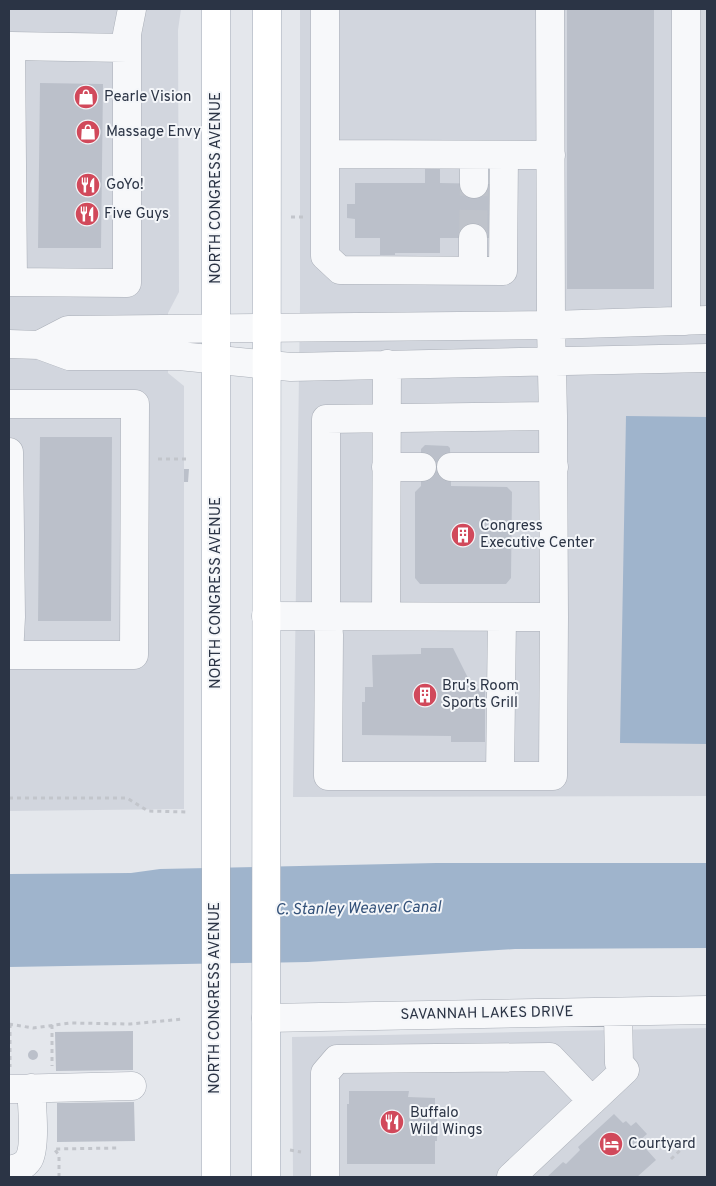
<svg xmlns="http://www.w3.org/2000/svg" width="716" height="1186" viewBox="0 0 716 1186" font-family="Overpass,sans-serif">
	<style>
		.built { fill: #d2d6de }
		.water { fill: #9fb4cc }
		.building { fill: #bbc0ca }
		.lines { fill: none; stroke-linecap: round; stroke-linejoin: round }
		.minor-tunnel { stroke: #bfc3cb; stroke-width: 28; stroke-dasharray: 28 14; stroke-linecap: butt }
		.minor-casing { stroke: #a9aeb7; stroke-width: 29 }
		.major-casing { stroke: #a3abb8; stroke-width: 29 }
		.path { stroke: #c2c5cb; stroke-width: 3; stroke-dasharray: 4 4; stroke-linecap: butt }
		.minor { stroke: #f7f8fa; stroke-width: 28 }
		.major { stroke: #fff; stroke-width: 28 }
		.labels { text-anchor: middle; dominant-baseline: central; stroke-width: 4; stroke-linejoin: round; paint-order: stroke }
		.poi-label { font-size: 15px; fill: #2b3445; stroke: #f4f6f9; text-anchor: start }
		.street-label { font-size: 15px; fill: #2b3445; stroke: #f4f6f9 }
		.water-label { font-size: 16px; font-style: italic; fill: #34527a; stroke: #f4f6f9 }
	</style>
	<rect width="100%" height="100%" fill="#e4e7ec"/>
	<!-- built -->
	<path class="built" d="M9,9H181L178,30L179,292L168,313V373L184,386V809L9,811Z
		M300,9H707V796L293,797L300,304Z
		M707,1028V1177H293L292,1037Z"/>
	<!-- water -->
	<path class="water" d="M626,416L707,417V744L620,743Z
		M436,863H707V948L515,949L308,962L9,967V874L131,873L160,869Z"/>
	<!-- building -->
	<path class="building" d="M567,9H654V289H567Z
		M40,83L103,84L101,248H38Z
		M425,167H440V183L491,184V238H440V253H395V255H380V238H355V219L347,218V204H355V183H425Z
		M40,437H112L111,621H38Z
		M425,445L448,446L450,448L451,486L507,487L512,492L511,578L506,584H420L415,578V492L421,486V449Z
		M184,469H189L188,482H184Z
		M421,648H453L473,688L485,689V742H451V736L362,735V702H365V687H373L372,655L421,654Z
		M133,1031V1070L56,1071L55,1032Z
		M28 1055a5 5 0 1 1 10 0a5 5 0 1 1-10 0Z
		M349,1091H409L408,1097L435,1098V1112H437V1141H435V1164H347V1104H349Z
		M134,1102L135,1141L57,1142V1103Z
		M614,1114L623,1123L626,1121L631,1126L636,1122L647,1134L639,1141L656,1160L637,1177H547L563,1162L566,1164L580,1150L578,1147Z"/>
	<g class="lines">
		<!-- minor-tunnel -->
		<path class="minor-tunnel" d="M473,238L474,184"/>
		<!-- minor casing -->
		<g class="minor-casing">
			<path id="minor" d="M686,9V321
				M325,154V9
				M504,155L503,271L340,270L325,256V154L551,155
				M474,184V155
				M473,238V271
				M9,282L127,283V34L132,9
				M13,282L11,46L127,48
				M9,344L39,345L69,356H179L291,367L707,358
				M39,345L68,330L551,325L707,320
				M9,404H135L134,655H9
				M553,416L554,617
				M9,452L11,617L9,655
				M386,467H422
				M451,467H554
				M266,616L554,617L553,776H328L329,635L326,602V419L553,416L551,325L550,9
				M386,616L387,364
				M500,776L502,617
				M266,1018L707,1010
				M9,1089L132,1086
				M9,1170C17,1168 24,1167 29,1159C36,1146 32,1105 31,1088
				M325,1177V1073L337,1059L550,1057L592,1101
				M511,1177L625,1070L619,1063L618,1013"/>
		</g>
		<!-- major casing -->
		<g class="major-casing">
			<path id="major" d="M216,1177V9
				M266,1177L267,9"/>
		</g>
		<!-- path -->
		<path class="path" d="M291,217H303
			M158,459H188
			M9,798H127L148,811L188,812
			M9,1024L33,1028L70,1023L130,1024L183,1019
			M10,1024V1067
			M52,1025V1066
			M290,1150L301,1152
			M671,1159L691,1140
			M59,1177V1155L54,1149L118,1148"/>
		<!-- minor -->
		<use href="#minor" class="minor"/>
		<!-- major -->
		<use href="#major" class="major"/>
	</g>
	<!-- icons -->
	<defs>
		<g id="shop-disc" transform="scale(1.25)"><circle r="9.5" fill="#d1495b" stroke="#f4f6f9"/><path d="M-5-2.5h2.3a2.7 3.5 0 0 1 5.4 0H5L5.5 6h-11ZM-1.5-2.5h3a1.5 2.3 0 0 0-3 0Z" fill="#fff"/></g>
		<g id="restaurant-disc" transform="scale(1.25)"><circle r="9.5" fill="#d1495b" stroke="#f4f6f9"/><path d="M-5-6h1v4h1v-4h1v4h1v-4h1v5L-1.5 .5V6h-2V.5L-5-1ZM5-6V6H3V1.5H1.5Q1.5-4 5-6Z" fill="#fff"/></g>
		<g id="building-disc" transform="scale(1.25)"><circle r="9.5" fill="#d1495b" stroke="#f4f6f9"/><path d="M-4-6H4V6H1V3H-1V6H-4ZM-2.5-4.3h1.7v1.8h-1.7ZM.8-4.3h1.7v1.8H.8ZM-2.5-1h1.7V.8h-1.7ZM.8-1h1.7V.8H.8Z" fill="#fff"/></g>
		<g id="hotel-disc" transform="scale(1.25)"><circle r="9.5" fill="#d1495b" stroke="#f4f6f9"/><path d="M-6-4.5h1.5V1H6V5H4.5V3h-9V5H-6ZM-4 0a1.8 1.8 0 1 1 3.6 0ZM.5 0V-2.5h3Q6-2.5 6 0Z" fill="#fff"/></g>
	</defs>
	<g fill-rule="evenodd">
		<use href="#shop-disc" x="86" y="97"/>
		<use href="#shop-disc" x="88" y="132"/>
		<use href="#restaurant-disc" x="88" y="185"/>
		<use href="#restaurant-disc" x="87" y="214"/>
		<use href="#building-disc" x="463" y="535"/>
		<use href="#building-disc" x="425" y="695"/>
		<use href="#restaurant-disc" x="392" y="1122"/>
		<use href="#hotel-disc" x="611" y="1144"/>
	</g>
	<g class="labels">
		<!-- poi labels -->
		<g class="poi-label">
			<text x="104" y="97">Pearle Vision</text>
			<text x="106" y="132">Massage Envy</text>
			<text x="106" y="185">GoYo!</text>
			<text x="104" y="214">Five Guys</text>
			<text x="480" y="526">Congress<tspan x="480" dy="17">Executive Center</tspan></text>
			<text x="442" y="686">Bru's Room<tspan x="442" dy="17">Sports Grill</tspan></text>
			<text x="410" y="1113">Buffalo<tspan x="410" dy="17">Wild Wings</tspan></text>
			<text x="628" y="1144">Courtyard</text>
		</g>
		<!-- street labels -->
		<g class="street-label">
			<text transform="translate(216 188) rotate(-90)">NORTH CONGRESS AVENUE</text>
			<text transform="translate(216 593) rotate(-90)">NORTH CONGRESS AVENUE</text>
			<text transform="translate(215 998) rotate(-90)">NORTH CONGRESS AVENUE</text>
			<text transform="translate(487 1014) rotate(-1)">SAVANNAH LAKES DRIVE</text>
		</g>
		<!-- water labels -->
		<g class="water-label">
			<text transform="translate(358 909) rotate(-1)">C. Stanley Weaver Canal</text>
		</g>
	</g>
	<!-- border -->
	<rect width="716" height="1186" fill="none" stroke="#2b3445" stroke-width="20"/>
</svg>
